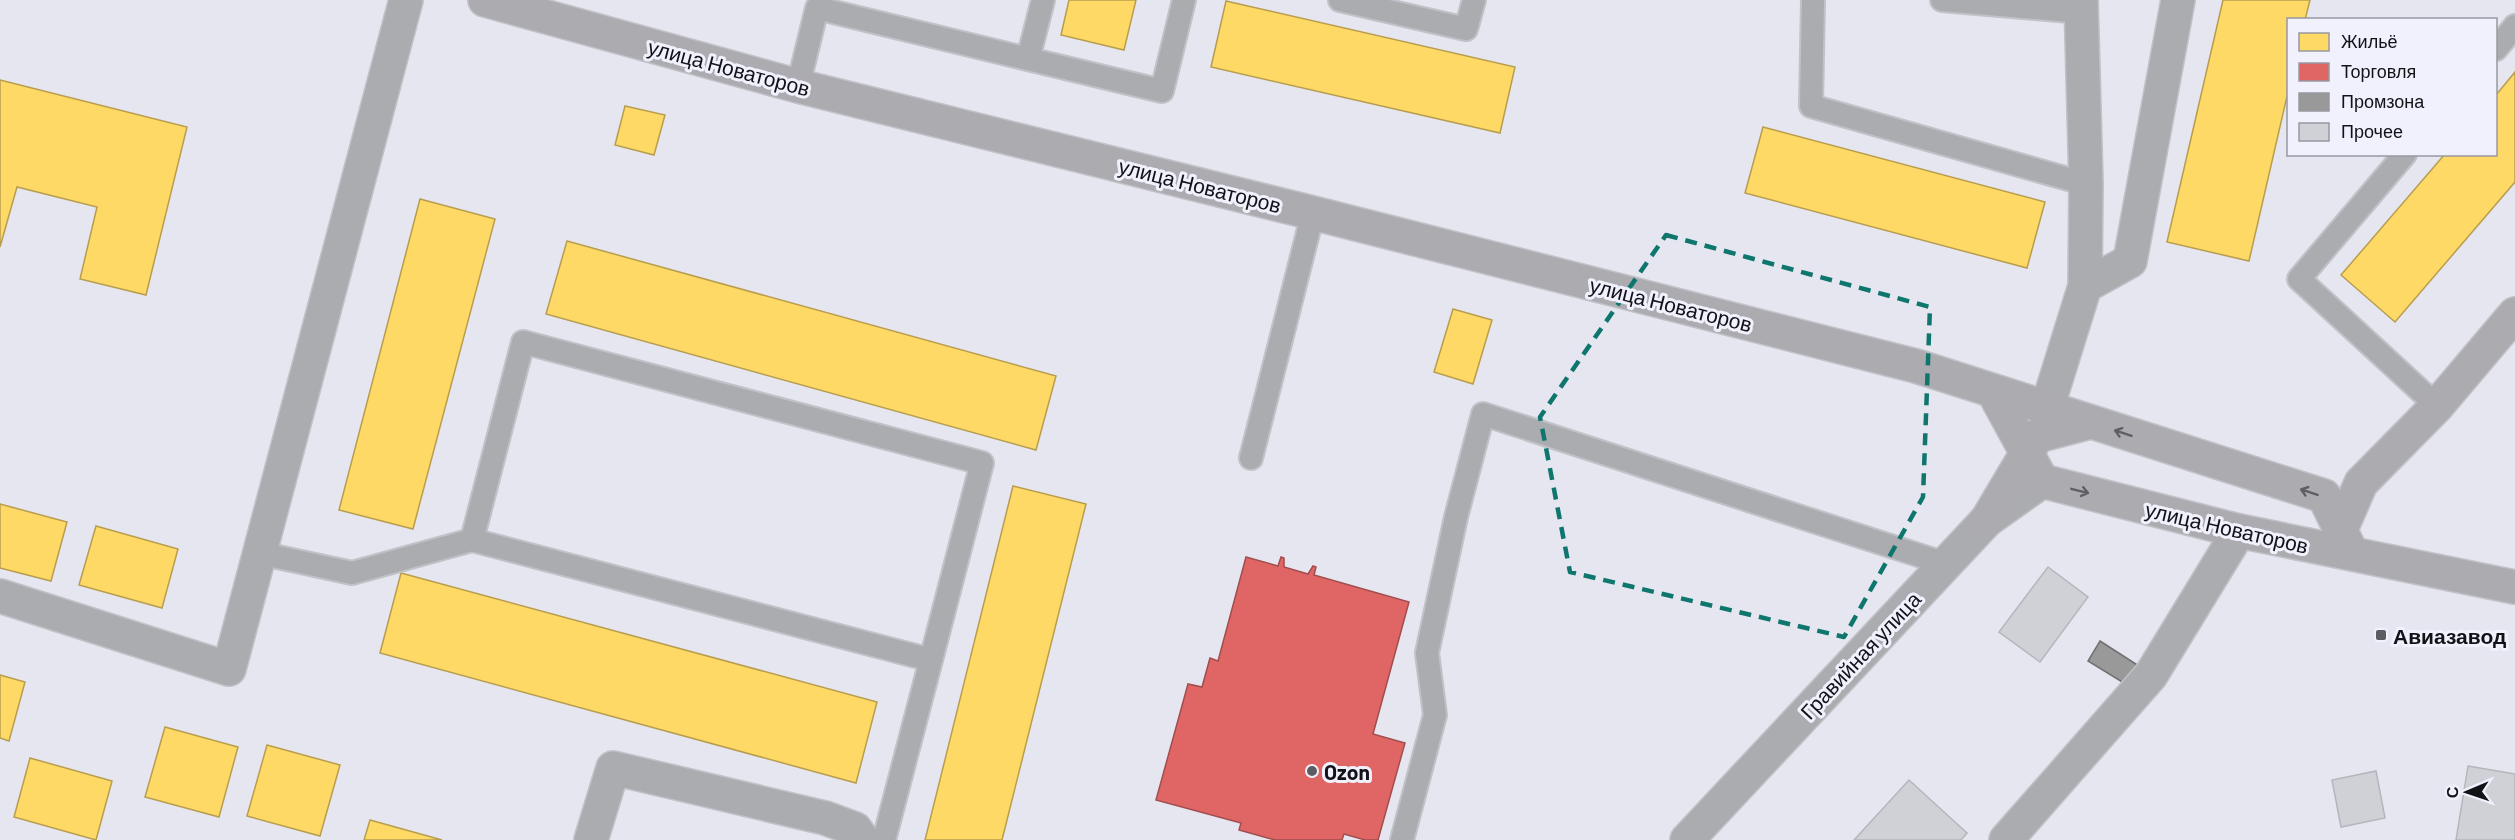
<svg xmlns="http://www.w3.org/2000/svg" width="2515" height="840" viewBox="0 0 2515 840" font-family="Barlow,sans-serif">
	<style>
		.homes { fill: #ffd966; stroke: #b89d4e; stroke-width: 1.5 }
		.shops { fill: #e06666; stroke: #a24d4e; stroke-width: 1.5 }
		.industry { fill: #999; stroke: #707072; stroke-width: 1.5 }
		.building { fill: #d0d0d7; stroke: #b5b5bc; stroke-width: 1.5 }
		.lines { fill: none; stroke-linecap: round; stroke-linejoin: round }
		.lane-casing { stroke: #c1c1c8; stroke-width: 26 }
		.street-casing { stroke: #c1c1c8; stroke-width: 36 }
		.secondary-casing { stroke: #c1c1c8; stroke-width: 36 }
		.lane { stroke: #abacb0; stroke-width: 22 }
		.street { stroke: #abacb0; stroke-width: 33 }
		.secondary { stroke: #ababb0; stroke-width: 33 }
		.oneway { stroke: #5e5e64 }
		.marked { fill: none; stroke: #0f766e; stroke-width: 4.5; stroke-dasharray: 12 8; stroke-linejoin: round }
		.poi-dot { fill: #5c5c63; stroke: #f1f1fd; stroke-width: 2 }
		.labels { text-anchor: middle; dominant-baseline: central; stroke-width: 6; stroke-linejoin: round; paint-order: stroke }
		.street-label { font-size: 21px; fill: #121217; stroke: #f1f1fd }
		.poi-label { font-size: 21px; font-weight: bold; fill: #121217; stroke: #f1f1fd; text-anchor: start }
	</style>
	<rect width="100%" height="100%" fill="#e6e6f0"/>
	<!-- homes -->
	<path class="homes" d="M1069,0H1136L1124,50L1061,35Z
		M2223,0H2310L2305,20H2288V92L2249,261L2167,242Z
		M1226,1L1515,67L1500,133L1211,67Z
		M2515,72V182L2395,322L2341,275L2445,154H2496V95Z
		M0,80L187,127L146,295L80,279L97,207L17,187L0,247Z
		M625,106L665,115L654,155L615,145Z
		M1763,127L2045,202L2027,268L1745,193Z
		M420,199L495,219L413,529L339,510Z
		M567,241L1056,376L1036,450L546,314Z
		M1453,309L1492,320L1473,384L1434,372Z
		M1013,486L1086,504L1002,840H925Z
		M0,504L67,522L51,581L0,568Z
		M96,526L178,549L162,608L79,585Z
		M401,573L877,702L856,783L380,653Z
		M0,675L25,682L9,741L0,738Z
		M165,727L238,747L219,817L145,797Z
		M267,745L340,765L320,836L247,816Z
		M30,758L112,781L96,840L14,817Z
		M370,820L442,840H364Z"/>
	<!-- shops -->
	<path class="shops" d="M1246,557L1278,566L1281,557L1284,558V567L1308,574L1313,566L1316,567L1314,575L1409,602L1373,734L1405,743L1378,840H1365L1344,834L1342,840H1275L1239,830L1241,823L1156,800L1188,684L1202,687L1210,658L1218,661Z"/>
	<!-- industry -->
	<path class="industry" d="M2100,641L2139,666L2127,685L2088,661Z"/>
	<!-- building -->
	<path class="building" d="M2048,567L2088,597L2040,662L1999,632Z
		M2468,766L2515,774V840H2456Z
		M2376,771L2385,818L2341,827L2332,780Z
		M1909,780L1967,833L1961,840H1854Z"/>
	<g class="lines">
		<!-- lane casing -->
		<g class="lane-casing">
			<path id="lane" d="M1340,0L1466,29L1474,0
				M1813,0L1811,106L2086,184
				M1942,0L2081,12
				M2496,49L2515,26
				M1028,59L1162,91L1184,0
				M798,86L817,8L1028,59L1043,0
				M2405,154L2299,279L2437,406
				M1251,458L1313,213
				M472,540L523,342L982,463L931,660
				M259,553L352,573L472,540L931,660L884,840
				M1402,840L1435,715L1427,653L1456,517L1483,414L1946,564"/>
		</g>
		<!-- street casing -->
		<g class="street-casing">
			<path id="street" d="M2085,286L2130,261L2178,0
				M2047,408L2085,286L2086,184L2081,0
				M0,596L229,669L406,0
				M591,840L613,768L825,818L855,829L863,840
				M1687,840L1987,520L2042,481
				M2006,840L2151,675L2239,531"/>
		</g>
		<!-- secondary casing -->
		<g class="secondary-casing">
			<path id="secondary" d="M485,0L798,86L1313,213L1916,366L2324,496L2352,554
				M1993,391L2042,481L2239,531L2515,587
				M1987,520L2037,436L2090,422
				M2335,543L2361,483L2437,406L2515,314"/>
		</g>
		<!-- lane -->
		<use href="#lane" class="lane"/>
		<!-- street -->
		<use href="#street" class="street"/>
		<!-- secondary -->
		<use href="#secondary" class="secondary"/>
	</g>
	<!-- one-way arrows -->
	<defs><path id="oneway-shaft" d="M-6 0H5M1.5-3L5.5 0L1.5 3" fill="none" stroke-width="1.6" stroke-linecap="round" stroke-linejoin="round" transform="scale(1.5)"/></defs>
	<g class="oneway">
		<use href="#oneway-shaft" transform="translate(2123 433) rotate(-162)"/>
		<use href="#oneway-shaft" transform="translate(2080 491) rotate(14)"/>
		<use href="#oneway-shaft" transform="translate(2309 492) rotate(-162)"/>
	</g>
	<!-- marked area -->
	<path class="marked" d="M1666,235L1930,307L1923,497L1844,637L1570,572L1540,417Z"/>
	<!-- markers -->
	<g class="poi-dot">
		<rect x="2375" y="629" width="12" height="12" rx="3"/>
		<circle cx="1312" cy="771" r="6"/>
	</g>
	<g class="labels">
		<!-- street labels -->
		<g class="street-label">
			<text transform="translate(729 67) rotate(15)">улица Новаторов</text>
			<text transform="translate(1200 185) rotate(14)">улица Новаторов</text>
			<text transform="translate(1671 304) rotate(14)">улица Новаторов</text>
			<text transform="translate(2227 527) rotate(13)">улица Новаторов</text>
			<text transform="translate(1860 655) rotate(-47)">Гравийная улица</text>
		</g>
		<!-- poi labels -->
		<g class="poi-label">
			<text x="2393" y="635">Авиазавод</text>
			<text x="1324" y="771">Ozon</text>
		</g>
	</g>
	<!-- legend -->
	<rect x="2287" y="18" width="210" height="138" fill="#f1f1fd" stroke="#9898a1" stroke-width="1.5"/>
	<rect x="2299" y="33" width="30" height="18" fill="#ffd966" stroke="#9898a1" stroke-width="1.5"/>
	<text x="2341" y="48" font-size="18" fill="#121217">Жильё</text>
	<rect x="2299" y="63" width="30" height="18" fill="#e06666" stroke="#9898a1" stroke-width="1.5"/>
	<text x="2341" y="78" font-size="18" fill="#121217">Торговля</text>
	<rect x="2299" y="93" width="30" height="18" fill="#999999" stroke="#9898a1" stroke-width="1.5"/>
	<text x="2341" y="108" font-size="18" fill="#121217">Промзона</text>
	<rect x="2299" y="123" width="30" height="18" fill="#d0d0d7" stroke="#9898a1" stroke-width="1.5"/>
	<text x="2341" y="138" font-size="18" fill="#121217">Прочее</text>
	<!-- north arrow -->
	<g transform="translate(2467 792) rotate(268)" stroke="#f1f1fd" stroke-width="4.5" paint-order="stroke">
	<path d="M0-4.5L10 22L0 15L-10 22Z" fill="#121217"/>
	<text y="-9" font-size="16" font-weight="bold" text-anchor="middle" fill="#121217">С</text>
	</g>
</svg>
